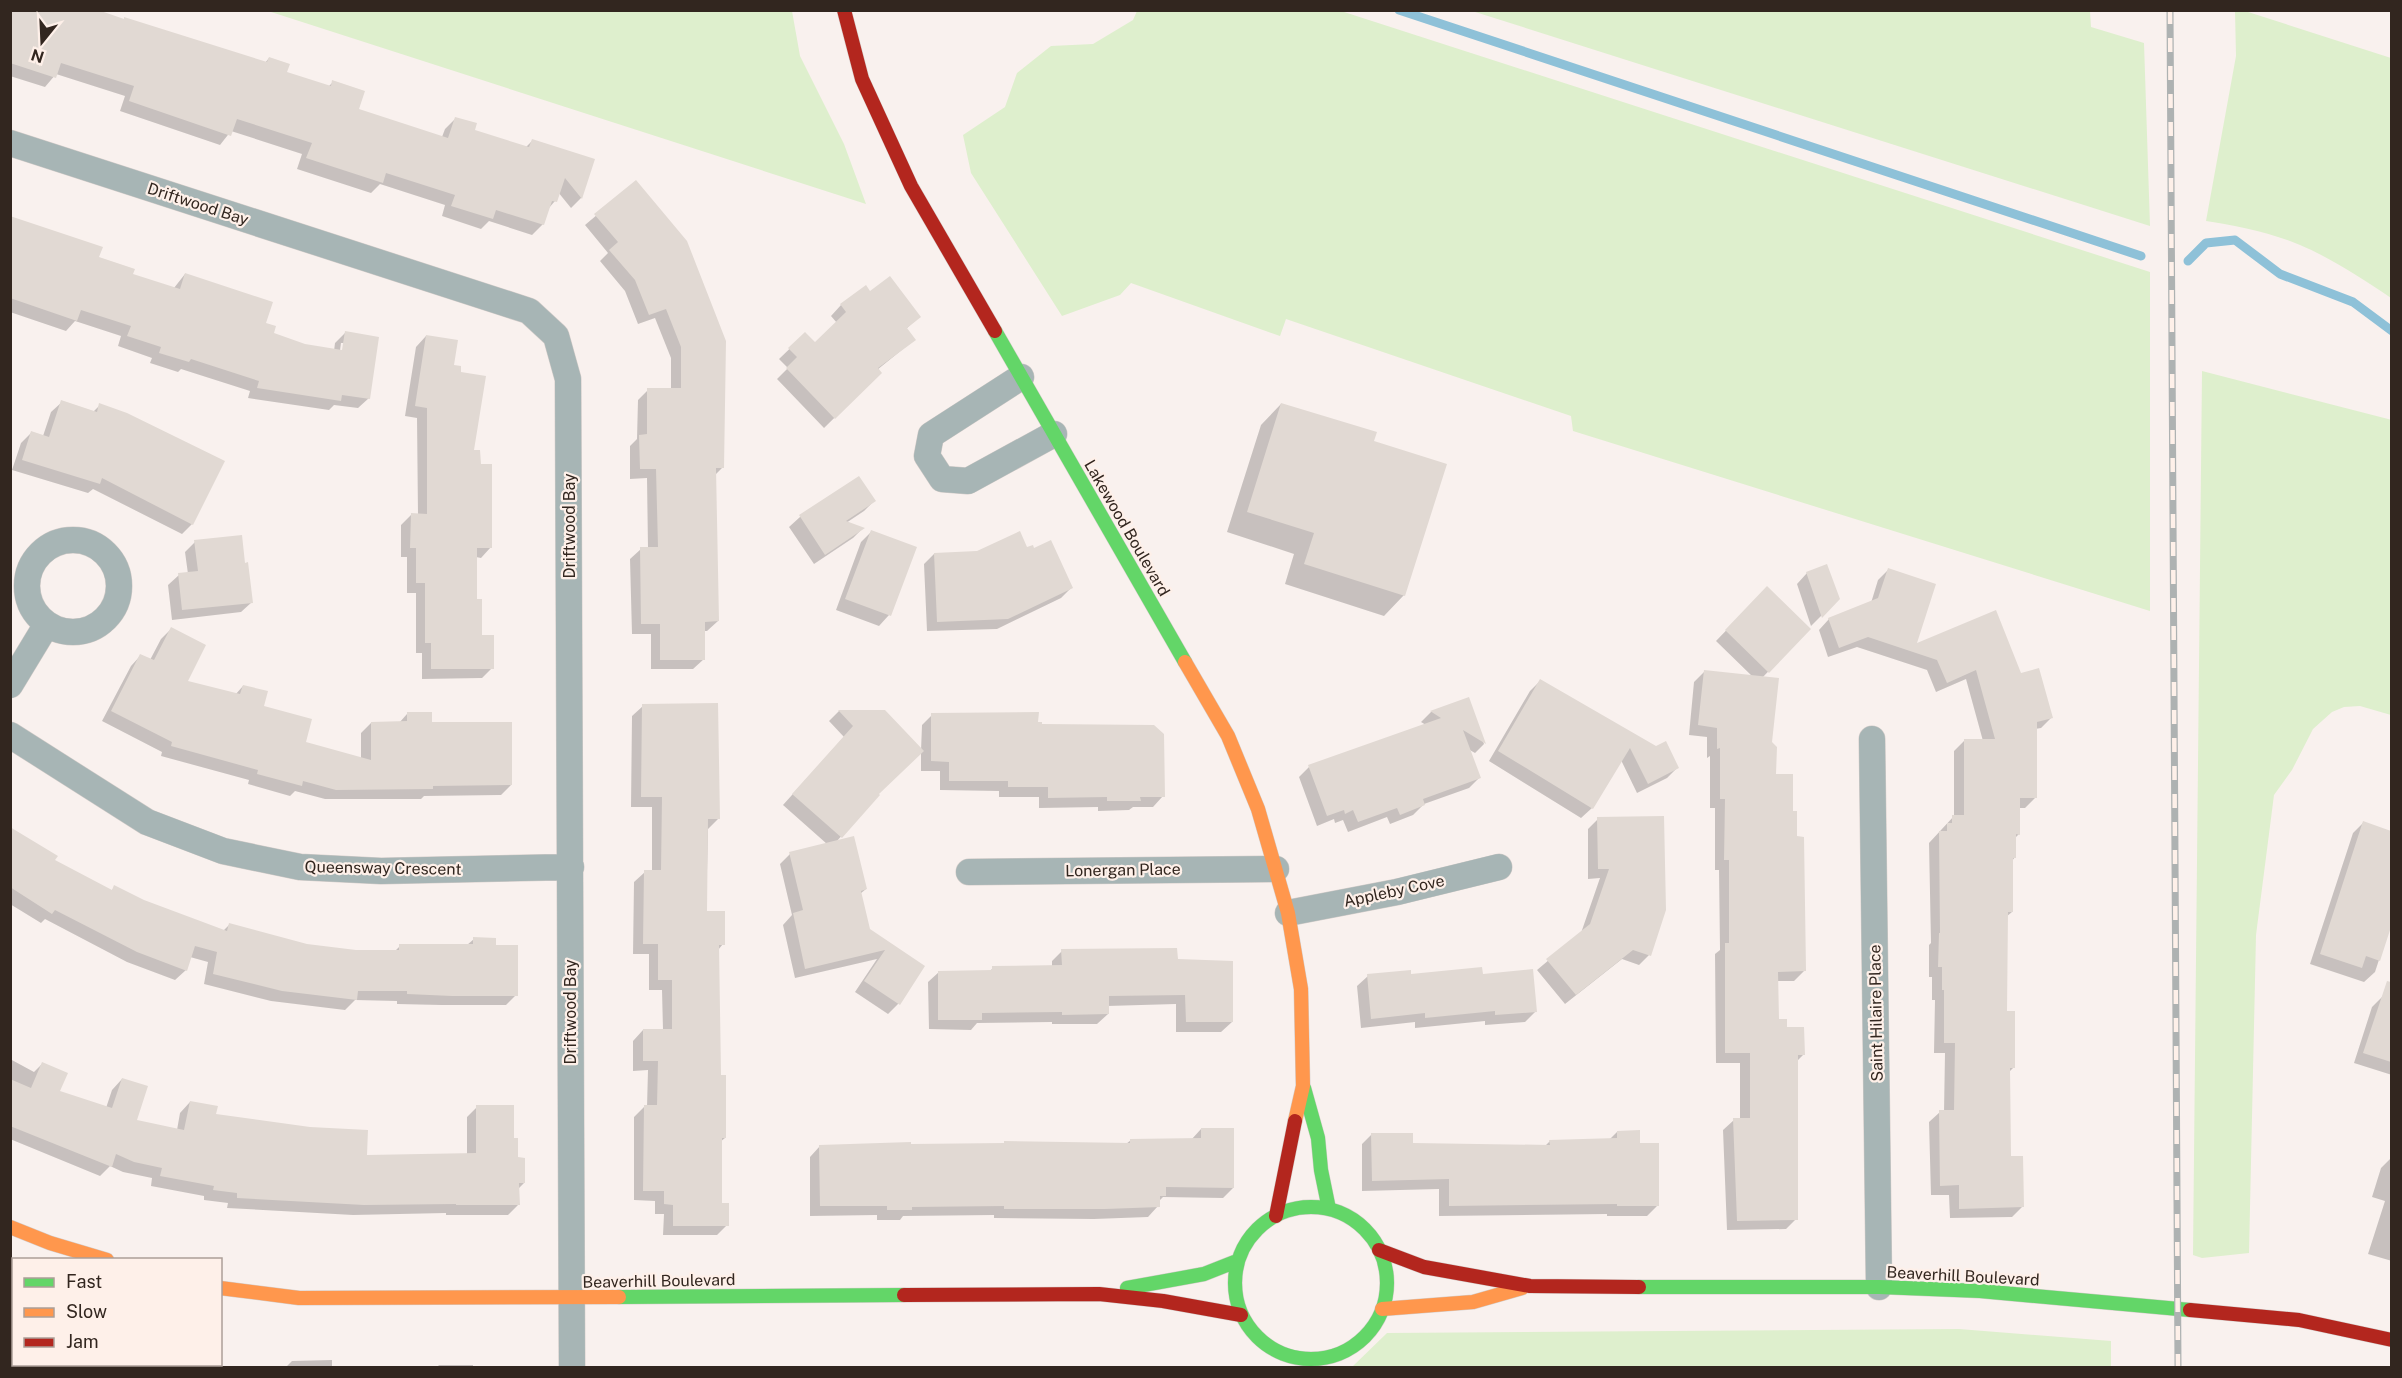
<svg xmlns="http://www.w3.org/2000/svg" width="2402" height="1378" viewBox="0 0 2402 1378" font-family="'Public Sans',sans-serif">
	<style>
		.green { fill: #deefcd }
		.shadow { fill: #0003; fill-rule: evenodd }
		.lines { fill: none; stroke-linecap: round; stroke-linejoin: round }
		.stream { stroke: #8ec1d8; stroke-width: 9 }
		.building { fill: #e1d9d3 }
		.street-casing { stroke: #d4cdca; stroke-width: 27 }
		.fast-casing { stroke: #d4cdca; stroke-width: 15 }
		.slow-casing { stroke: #d4cdca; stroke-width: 15 }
		.jam-casing { stroke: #d4cdca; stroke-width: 15 }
		.street { stroke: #a7b5b5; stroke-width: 26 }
		.fast { stroke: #63d668; stroke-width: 14 }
		.slow { stroke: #ff974d; stroke-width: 14 }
		.jam { stroke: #b3261e; stroke-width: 14 }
		.rail-casing { stroke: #aeb2b2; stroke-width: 7 }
		.rail { stroke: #fef0e9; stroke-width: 4.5; stroke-dasharray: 14; stroke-linecap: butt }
		.labels { text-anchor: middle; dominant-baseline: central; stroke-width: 4.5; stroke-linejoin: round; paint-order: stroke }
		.street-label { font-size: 16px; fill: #32261f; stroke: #fef0e9 }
	</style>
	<rect width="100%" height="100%" fill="#f9f1ee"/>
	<!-- green -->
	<path class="green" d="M268,11H792L800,56L844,144L866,204Z
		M1137,11H1341L2150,272V611L1573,431L1571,416L1286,319L1280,336L1131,283L1120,295L1062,316L971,173L963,135L1005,107L1017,73L1051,46L1093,44L1133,20Z
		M1472,11H2090L2091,27L2144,43L2150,226Z
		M2235,11H2245L2391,58V298C2365,280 2329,257 2300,245C2272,233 2235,225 2206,221L2236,56Z
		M2202,371L2392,420L2391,715L2360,706L2344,707L2332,712L2313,729L2292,770L2274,795L2256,935L2249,1253L2202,1258L2193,1255Z
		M1959,1329L2111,1341V1367H1352L1387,1333Z"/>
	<!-- shadow -->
	<path class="shadow" d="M10,10L265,63L269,58L286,73L328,87L333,82L357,110L442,137L445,129L456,118L473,131L525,148L532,141L593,160L581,198L571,208L558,192L555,201L548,209L543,224L532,235L489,221L481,229L442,216L445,205L380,184L371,193L297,169L302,154L231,131L220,145L120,111L125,96L56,74L45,87L10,76Z
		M636,182L722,468L715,475L718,621L707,631H703L704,659L693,669H651V634H632L630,559L641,549H648L647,478L630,479V446L637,439L638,400L648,390L671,389V358L655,318L638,324L625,291L600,261L608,253L585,225Z
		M10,219L131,275L174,288L185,274L264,324L272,334L305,346L334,351L335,343L345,333L369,398L358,408L334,405L329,410L248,398L250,391L181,369L178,372L150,363L152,358L118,346L121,336L75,321L66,331L10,312ZM341,343H344L342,358H339Z
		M870,293L919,317L906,329L914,340L877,370L880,373L824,428L777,379L788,368L779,359L805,334L815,344L837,323L831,316L841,305Z
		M426,336L452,367L473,451L491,547L481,558L476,557V600L481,637L492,668L482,678L422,679V653H416V593H407V557H401V525L411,515H418L417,418L405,416L416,347Z
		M62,402L93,412L100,405L192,524L182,534L93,489L88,493L12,470L21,443L31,433L43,436L51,412Z
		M1281,404L1372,442L1404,595L1384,616L1285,584L1294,554L1227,532L1261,425Z
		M858,478L874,501L864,511L846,523L862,529L853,538L814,564L789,527L800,517Z
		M871,532L915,548L889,615L879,626L836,610L861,542Z
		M195,542L244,565L252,602L241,612L172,620L168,585L179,575L188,574L185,552Z
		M1026,549L1071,588L1061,598L997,629L927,631L924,564L934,554Z
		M1888,570L1914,645L2020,675L2051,718L2041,728L2035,729L2036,797L2025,808H2019V834L2015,838V857L2012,861V912L2006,917V1012L2014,1067L2009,1072V1158L2022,1207L2012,1217L1950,1218L1949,1195H1931L1929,1122L1940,1112H1944L1945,1053H1934L1935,1000H1932V977H1929V945L1931,943L1929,843L1954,816V751L1964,741H1983L1966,679L1936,692L1927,670L1857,647L1828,657L1819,630L1829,619L1871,603L1878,580Z
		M1807,573L1838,599L1811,626L1797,584Z
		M1767,588L1809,629L1762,678L1774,775L1792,812L1796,838L1804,971L1794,981H1777V1021L1803,1055L1796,1062V1219L1786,1229L1727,1230L1723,1130L1734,1120H1740V1063H1716L1715,954L1720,950L1719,870H1715V808H1710V756L1707,758V737L1689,735L1694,682L1705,671L1753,677L1716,641Z
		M171,629L186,682L235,695L243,686L262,707L304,743L361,759V733L371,723H399L407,714L431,723L511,785L501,795L424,796L421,799H325L295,791L290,796L248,784L249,780L161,756L162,752L102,721L131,666L141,655L150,660L161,639Z
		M1540,681L1677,768L1667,778L1637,793L1621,760L1592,808L1581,818L1489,761L1530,691Z
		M1468,699L1484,744L1475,753L1468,749L1479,778L1469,788L1424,804L1413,815L1390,824L1387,817L1348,832L1343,820L1335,823L1334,819L1317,826L1299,777L1309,767L1426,725L1421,722L1431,712Z
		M643,706L718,819L708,829L706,913L723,944L718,950L719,1077L725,1138L720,1142V1204L727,1225L717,1235H663L664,1214H655V1201L634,1200V1117L644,1107H647L648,1070L633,1071V1041L643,1030H663L662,990H649V954H633L634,882L645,872H652V807H631L632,716Z
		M839,711L885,712L921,751L922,725L932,715L1037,723L1163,796L1153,807H1133L1129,810L1098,811V807L1039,808V797H999V791L940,790V771H921V752L877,794L878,796L836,842L866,889L860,894L869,930L923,967L898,1004L888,1014L855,992L877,959L795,978L783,925L792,915L780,864L790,854L827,844L783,805L844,737L829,721Z
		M1598,819L1649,955L1639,965L1622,959L1565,1004L1537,970L1581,933L1600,878L1588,879V829Z
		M2363,823L2392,832V920L2375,972L2364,982L2310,964L2353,833Z
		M10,828L53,861L111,891L115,887L143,902L223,931L229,925L306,945L356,951L394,952L400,946L467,945L474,939L495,946L516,995L506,1005H441L397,1004V1001L355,1000L345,1010L271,1001L204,984L208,962L190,957L186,970L175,980L127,962L45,919L41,923L10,904Z
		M1062,951L1176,960L1232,1022L1221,1032H1176V1004L1107,1006L1108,1014L1097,1024H1052V1022L977,1023L971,1030L929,1029L928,982L939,972H989L993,968L1052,967V961Z
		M1481,975L1536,1011L1525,1022L1485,1025V1021L1415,1028V1022L1361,1028L1357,986L1368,976Z
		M2382,997L2392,1000V1075L2354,1063L2372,1007Z
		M10,1059L34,1072L42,1064L58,1092L106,1108L112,1090L122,1079L135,1122L177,1130L180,1113L190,1102L215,1116L366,1156L467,1155V1117L477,1107L512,1139L524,1183L518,1189V1205L508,1215H446V1213L353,1215L227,1208L228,1203L204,1200V1196L151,1186L152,1178L123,1172L110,1166L100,1176L10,1139Z
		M1201,1129L1233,1188L1223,1198L1163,1197L1158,1202V1206L1148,1217L1094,1219L994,1218V1215L903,1216L900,1220H877V1215L810,1216V1157L820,1146L1002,1145L1004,1143L1126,1144L1131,1140H1191Z
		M1617,1132L1638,1145L1657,1206L1647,1216H1607V1214L1439,1216V1189L1362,1191V1144L1372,1134L1411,1144L1545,1146L1550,1141L1609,1140Z
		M2391,1158H2392V1261L2368,1254L2385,1201L2372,1197L2381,1168Z
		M332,1360V1368H285L292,1361Z
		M41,1364H98V1368H41Z
		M439,1365H473V1368H436Z"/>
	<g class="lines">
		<!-- stream -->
		<path class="stream" d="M1399,10L2141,256
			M2188,261L2206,243L2235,240L2280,274L2353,302L2392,331"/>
	</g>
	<!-- building -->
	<path class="building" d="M10,10H98L124,19V17L267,62L269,57L290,64L287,72L331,86L332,80L365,91L359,109L448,138L455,117L477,123L475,130L529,147L532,139L595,159L582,199L565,178L557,202L552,201L544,225L496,210L493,219L451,206L455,195L386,173L383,183L306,158L312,143L237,119L231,136L129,101L134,86L61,63L56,78L10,63Z
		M636,180L687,241L726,341L724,468H716L719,621L705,622V660H660V624H641L640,547H658L656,469H640L639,435L647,434V388H681V347L666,309L649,315L635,280L609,250L618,242L594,214Z
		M10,216L103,247L99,257L135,269L133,274L180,289L185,273L273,302L266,323L276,326L274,333L305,344L342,350L345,331L379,337L370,399L342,395L341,401L257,388L259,381L191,359L189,362L159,353L161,347L127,336L131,326L81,310L77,321L10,298Z
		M890,276L921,317L907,328L916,340L878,368L882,373L835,419L786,368L797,357L788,348L805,332L815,342L846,312L840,304L866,285L870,291Z
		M426,335L458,340L454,365L461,366V372L486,376L474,450H480L481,464H492V548H477V599H482V635H494V669H431V643H425V583H416V548H410L411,513L427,514V408L415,406Z
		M61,400L97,412L99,403L127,413L225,461L193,525L102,478L100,484L22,460L31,431L49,437Z
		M1281,403L1377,432L1374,441L1447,464L1405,596L1304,564L1314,533L1247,512Z
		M859,476L876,501L846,521L865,528L825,555L799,515Z
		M871,530L917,547L891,616L845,599Z
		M1020,531L1027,547L1033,545L1034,548L1051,540L1073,588L1008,619L937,622L934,553L977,551Z
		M242,535L245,563L248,562L253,603L182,610L178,573L198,571L194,540Z
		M1827,564L1840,599L1822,618L1806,572Z
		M1888,568L1936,584L1917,643L1996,610L2021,673L2039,668L2053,718L2037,722V798H2020V835L2016,834V858H2013V912H2008L2007,1011H2015V1068H2010L2011,1156H2023L2024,1207L1959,1209V1185L1940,1186L1939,1110H1954L1955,1043H1944V990H1942V967H1938L1939,933H1940L1939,831H1947V823H1952V815H1964V739H1995L1976,670L1947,683L1937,660L1868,637L1839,648L1828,618L1878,598Z
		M1767,586L1811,629L1769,673L1725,630Z
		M171,627L206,645L188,681L240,694L243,685L268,691L264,706L312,719L306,742L371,760V722L407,721V712H432V722H512V785L433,786V789L336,790L303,781L302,786L257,774L258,770L171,746L172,742L111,711L140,654L154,660Z
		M1704,670L1779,678L1772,742L1777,747L1776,774H1793V811H1797V836L1804,837L1806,971L1778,972L1779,1019H1787V1027H1804L1805,1055H1798V1220L1737,1221L1733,1118H1750V1053H1725V943H1729V860H1724L1725,799H1720V748L1717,749V728L1698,725Z
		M1540,679L1656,746L1666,741L1679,768L1648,784L1630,748L1593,809L1498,751Z
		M1469,697L1486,744L1463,730L1481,778L1423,799L1425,805L1400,815L1397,808L1358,822L1353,810L1345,814L1344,810L1327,816L1308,765L1441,718L1430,711Z
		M718,703L720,819H708L707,911H725V945H719L721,1075H726V1138H722V1203H729V1226H673V1205L664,1204V1191H643L644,1105H657L658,1061H643V1029H672V980H658V944H643L644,870H661L662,797H641L642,704Z
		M838,710H885L924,751L879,794L880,795L842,838L792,794L853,726Z
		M1039,712L1038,722H1042V724L1154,725L1164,734L1165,797H1140L1141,801H1107V797L1048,798V787H1008V781H949V762L931,761V713Z
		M1664,816L1666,910L1651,956L1633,950L1576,995L1546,959L1590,924L1609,869H1598L1597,817Z
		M2363,821L2391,831V927L2380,961L2366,956L2362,968L2320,954Z
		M10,827L58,856L55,860L112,890L114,885L144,900L227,931L229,923L307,944L356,950H399V944H473V937L496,938V945H518V996H452L407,994V991H358L357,1000L282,991L213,974L217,952L195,946L187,971L137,952L55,910L52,914L10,887Z
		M854,836L867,889L861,891L870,929L925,966L900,1005L864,981L885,950L805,969L793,913L803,910L789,852Z
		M1177,948L1178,959L1233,961V1022H1186L1185,995L1109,996V1014L1062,1015V1012L982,1013V1020H938V971L992,970V966L1062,965L1061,949Z
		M1482,967L1483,974L1533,969L1537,1012L1495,1015V1011L1425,1018V1013L1371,1019L1367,974L1411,970V974Z
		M2387,981L2391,982V1062L2363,1053Z
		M42,1062L68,1073L60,1091L112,1108L122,1078L148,1086L137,1120L184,1130L190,1101L218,1106L216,1114L310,1127L368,1130L367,1155L476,1153V1105H514V1138H518V1157L525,1158V1183H519L520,1205H456V1204L364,1205L237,1198V1193L213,1190L214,1186L160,1176L162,1168L134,1162L116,1154L112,1167L10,1126V1079L31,1088Z
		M1201,1128H1234V1188L1166,1187V1196H1160V1207L1105,1209H1004V1206L912,1207V1210H887V1206H820L819,1145L911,1142V1144L1004,1143V1141L1130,1143V1139L1201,1138Z
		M1640,1130V1143H1659V1206H1617V1204L1449,1206V1179L1372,1181L1371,1133H1413V1143L1550,1145L1549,1140L1617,1138V1131Z"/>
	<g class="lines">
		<!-- street casing -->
		<g class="street-casing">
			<path id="street" d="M10,143L529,311L556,336L568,379L572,1368
				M1021,377L931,435L927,456L942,479L968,481L1054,434
				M27 586a46 46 0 1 1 92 0a46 46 0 1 1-92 0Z
				M10,685L47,624
				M10,735L147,822L223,851L300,867L381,871L571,867
				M1872,739L1879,1287
				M969,872L1276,869
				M1288,913L1397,892L1499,867
				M195,1368V1364"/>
		</g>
		<!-- fast casing -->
		<g class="fast-casing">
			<path id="fast" d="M995,331L1185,662
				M1304,1088L1318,1138L1321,1170L1329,1209
				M1235 1283a76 76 0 1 1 152 0a76 76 0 1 1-152 0Z
				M1639,1287H1879L1980,1291L2190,1310
				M1127,1288L1204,1274L1237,1261
				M619,1297L904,1295"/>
		</g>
		<!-- slow casing -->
		<g class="slow-casing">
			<path id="slow" d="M1185,662L1228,736L1258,809L1288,913L1301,989L1303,1086L1295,1121
				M10,1227L50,1243L107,1260
				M220,1288L299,1298L619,1297
				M1382,1309L1473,1302L1522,1288"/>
		</g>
		<!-- jam casing -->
		<g class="jam-casing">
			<path id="jam" d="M844,10L862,79L911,186L995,331
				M1276,1216L1295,1121
				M1379,1250L1424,1267L1530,1286L1639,1287
				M904,1295L1099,1294L1163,1301L1241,1315
				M2190,1310L2299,1320L2392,1340"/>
		</g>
		<!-- street -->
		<use href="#street" class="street"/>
		<!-- fast -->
		<use href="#fast" class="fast"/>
		<!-- slow -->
		<use href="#slow" class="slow"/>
		<!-- jam -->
		<use href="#jam" class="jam"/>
		<!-- rail casing -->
		<g class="rail-casing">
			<path id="rail" d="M2170,10L2178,1368"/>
		</g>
		<!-- rail -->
		<use href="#rail" class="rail"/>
	</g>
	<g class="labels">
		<!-- street labels -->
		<g class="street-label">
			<text transform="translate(198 204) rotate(18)">Driftwood Bay</text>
			<text transform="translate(569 526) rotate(-90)">Driftwood Bay</text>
			<text transform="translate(1127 528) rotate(60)">Lakewood Boulevard</text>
			<text transform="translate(383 868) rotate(1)">Queensway Crescent</text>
			<text transform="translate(1123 870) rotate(-1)">Lonergan Place</text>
			<text transform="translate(1394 891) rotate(-12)">Appleby Cove</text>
			<text transform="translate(570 1012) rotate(-90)">Driftwood Bay</text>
			<text transform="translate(1876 1013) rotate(-91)">Saint Hilaire Place</text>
			<text transform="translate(1963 1276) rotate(3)">Beaverhill Boulevard</text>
			<text transform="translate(659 1281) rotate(-1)">Beaverhill Boulevard</text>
		</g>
	</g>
	<!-- border -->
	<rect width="2402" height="1378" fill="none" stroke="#32261f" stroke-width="24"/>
	<!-- legend -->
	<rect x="12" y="1258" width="210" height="108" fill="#fef0e9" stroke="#ac9f98" stroke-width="1.5"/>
	<rect x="24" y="1278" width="30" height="9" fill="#63d668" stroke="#ac9f98" stroke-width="1.5"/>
	<text x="66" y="1288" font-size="18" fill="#32261f">Fast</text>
	<rect x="24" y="1308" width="30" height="9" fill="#ff974d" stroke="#ac9f98" stroke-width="1.5"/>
	<text x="66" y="1318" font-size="18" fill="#32261f">Slow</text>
	<rect x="24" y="1338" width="30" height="9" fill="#b3261e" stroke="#ac9f98" stroke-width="1.5"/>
	<text x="66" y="1348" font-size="18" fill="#32261f">Jam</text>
	<!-- north arrow -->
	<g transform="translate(42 42) rotate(198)" stroke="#fef0e9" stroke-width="4.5" paint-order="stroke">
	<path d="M0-4.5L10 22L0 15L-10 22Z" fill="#32261f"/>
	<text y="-9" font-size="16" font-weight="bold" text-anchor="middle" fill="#32261f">N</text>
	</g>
</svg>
